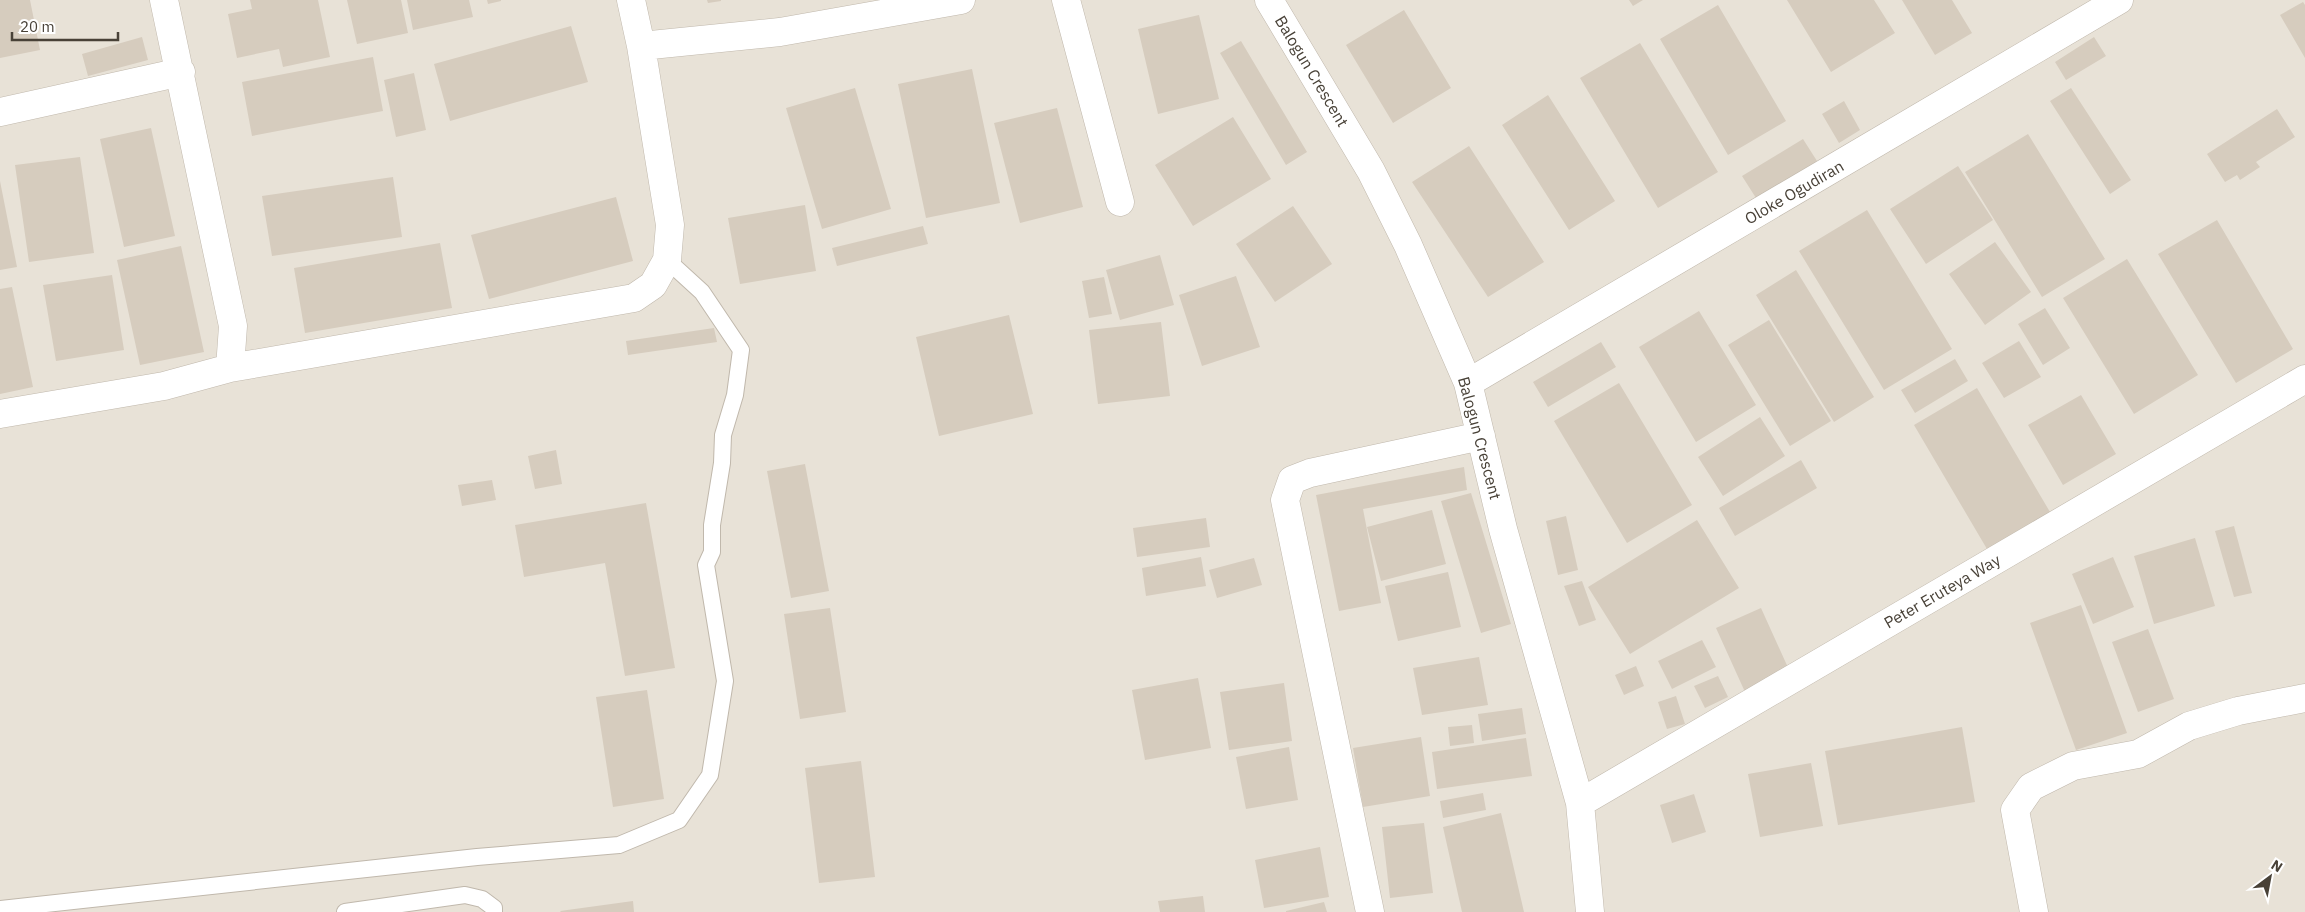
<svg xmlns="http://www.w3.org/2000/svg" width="2305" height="912" viewBox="0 0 2305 912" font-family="'IBM Plex Sans',sans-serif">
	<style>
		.residential { fill: #e8e2d7 }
		.building { fill: #d6ccbe }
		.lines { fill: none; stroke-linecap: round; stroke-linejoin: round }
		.service-casing { stroke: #c0b8ac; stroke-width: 18 }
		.minor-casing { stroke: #c0b8ac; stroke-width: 29 }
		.service { stroke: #fff; stroke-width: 16 }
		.minor { stroke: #fff; stroke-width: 28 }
		.labels { text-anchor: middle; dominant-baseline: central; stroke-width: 5; stroke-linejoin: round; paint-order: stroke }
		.street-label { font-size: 16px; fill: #484137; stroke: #fff }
	</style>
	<rect width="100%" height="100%" fill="#f4f1e9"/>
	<!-- residential -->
	<path class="residential" d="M0,0H2305V912H0Z"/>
	<!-- building -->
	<path class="building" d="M0,0H30L40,50L0,58Z
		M250,0H318L330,57L283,67L279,49L237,58L228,14L252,9Z
		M347,0H401L408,33L357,44Z
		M407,0H469L473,17L413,30Z
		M487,0H501V1L488,4Z
		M707,0H721V1L708,3Z
		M1629,0H1643L1633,6Z
		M1787,0H1874L1895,33L1831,72Z
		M1902,0H1952L1972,33L1935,55Z
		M2303,2L2305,5V58L2280,15Z
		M1718,5L1786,121L1728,155L1660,39Z
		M1404,10L1451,88L1393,123L1346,45Z
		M1199,15L1219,99L1158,114L1138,29Z
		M571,26L588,82L450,121L434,64Z
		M142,37L148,60L88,76L82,54Z
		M2094,37L2106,56L2066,80L2055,62Z
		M1241,41L1307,152L1286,165L1220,53Z
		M1640,43L1718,172L1658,208L1580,78Z
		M373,57L383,111L252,136L242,82Z
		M972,69L1000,203L926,218L898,84Z
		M414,73L426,130L396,137L384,80Z
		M855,88L891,209L822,229L786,108Z
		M2071,88L2131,180L2110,194L2050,101Z
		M1548,95L1615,201L1569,230L1502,125Z
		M1844,101L1860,130L1839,143L1822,114Z
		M1057,108L1083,207L1020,223L994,123Z
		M2277,109L2295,137L2256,162L2260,167L2240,180L2237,175L2225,182L2207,154Z
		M1233,117L1271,179L1193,226L1155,165Z
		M151,128L175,236L124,247L100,139Z
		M2028,134L2105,259L2042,297L1965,172Z
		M1803,139L1817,161L1756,198L1742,176Z
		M1469,146L1544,262L1488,297L1412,182Z
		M80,157L94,253L29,262L15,165Z
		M1958,166L1993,220L1926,264L1890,209Z
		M393,177L402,237L272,256L262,196Z
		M0,181L17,267L0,270Z
		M616,197L633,261L489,299L471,235Z
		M805,205L816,271L740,284L728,218Z
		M1293,206L1332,264L1275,302L1236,244Z
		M1867,210L1952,349L1884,390L1799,251Z
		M2217,220L2293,349L2236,383L2158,254Z
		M923,226L928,244L837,266L832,248Z
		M1995,242L2031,292L1985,325L1949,274Z
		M440,243L452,308L305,333L294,268Z
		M181,246L204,352L140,365L117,260Z
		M1160,255L1174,305L1120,320L1106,270Z
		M2127,259L2198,375L2134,414L2063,298Z
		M1796,270L1874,397L1834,422L1756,295Z
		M112,275L124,350L56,361L43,285Z
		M1236,276L1260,347L1202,366L1179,295Z
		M1104,277L1112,314L1089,318L1082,281Z
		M12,287L33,387L0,394V289Z
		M2045,308L2070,348L2043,365L2018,324Z
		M1699,311L1756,405L1696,442L1639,347Z
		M1009,315L1033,414L939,436L916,337Z
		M1769,320L1831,421L1790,446L1728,345Z
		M1161,322L1170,396L1098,404L1089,330Z
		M714,328L717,342L628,355L626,341Z
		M2019,341L2041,377L2004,398L1982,363Z
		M1601,342L1616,367L1548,407L1533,382Z
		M1955,359L1968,381L1915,413L1901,390Z
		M1619,383L1692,505L1627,543L1554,421Z
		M1977,388L2050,512L1987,549L1914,425Z
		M2081,395L2116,454L2063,485L2028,425Z
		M1760,417L1785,456L1723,496L1698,457Z
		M556,450L562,484L535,489L528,456Z
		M1801,460L1817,488L1735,536L1719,508Z
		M805,464L829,591L791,598L767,471Z
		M1464,467L1467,490L1363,509L1381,603L1339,611L1316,495Z
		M492,480L496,500L462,506L458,485Z
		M1471,493L1511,624L1481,633L1441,501Z
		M646,503L675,668L625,676L605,563L524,577L515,525Z
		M1432,510L1446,564L1381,581L1367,527Z
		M1566,516L1578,570L1558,575L1546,521Z
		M1206,518L1210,547L1137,557L1133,528Z
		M1697,520L1739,588L1630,654L1588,587Z
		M2234,526L2252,593L2234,597L2215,531Z
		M2195,538L2215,606L2154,624L2134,556Z
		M1201,557L1206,586L1146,596L1142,568Z
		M2113,557L2134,607L2093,624L2072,574Z
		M1254,558L1262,585L1217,598L1209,570Z
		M1448,572L1461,627L1398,641L1385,586Z
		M1582,581L1596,620L1579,626L1564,586Z
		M2081,605L2127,733L2076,750L2030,623Z
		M830,608L846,712L800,719L784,614Z
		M1761,608L1790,672L1745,692L1716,628Z
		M2148,629L2174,699L2138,712L2112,642Z
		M1702,640L1716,667L1672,689L1658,661Z
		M1479,657L1488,705L1422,715L1413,668Z
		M1636,666L1644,686L1624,695L1615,675Z
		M1718,676L1728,697L1705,708L1694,686Z
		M1198,678L1211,748L1145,760L1132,690Z
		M1284,683L1292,741L1229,750L1220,692Z
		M647,690L664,799L613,807L596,697Z
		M1676,696L1685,724L1667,729L1658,702Z
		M1522,708L1526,734L1482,741L1478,714Z
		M1472,725L1474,743L1450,746L1448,727Z
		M1962,727L1975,802L1838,825L1825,751Z
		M1421,737L1430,796L1363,807L1353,748Z
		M1526,738L1532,776L1437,789L1432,752Z
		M1289,747L1298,800L1246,809L1236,757Z
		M861,761L875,877L819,883L805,768Z
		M1811,763L1823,826L1760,837L1748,774Z
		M1483,793L1486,810L1443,818L1440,801Z
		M1694,794L1706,832L1672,843L1660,805Z
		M1501,813L1524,912H1462L1443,827Z
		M1424,823L1433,893L1390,898L1382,827Z
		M1320,847L1329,897L1264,908L1255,860Z
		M1203,896L1205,912H1160L1158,901Z
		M633,901L634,912H561L560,911Z
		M1324,902L1327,912H1286V911Z"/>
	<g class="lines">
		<!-- service casing -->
		<g class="service-casing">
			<path id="service" d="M0,909L477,857L619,845L679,820L710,775L725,681L706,565L712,552V525L722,463L723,435L735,395L741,350L702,292L667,260
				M345,912L465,895L482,899L494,908V912"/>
		</g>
		<!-- minor casing -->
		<g class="minor-casing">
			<path id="minor" d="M1066,0L1120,202
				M1269,0L1371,171L1408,245L1468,383L1503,529L1580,803L1590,912
				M641,46L780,32L961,0
				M0,112L181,72
				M230,368L634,298L653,285L667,260L670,225L641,46L631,0
				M1468,383L2119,0
				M0,414L164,386L230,368L233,326L164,0
				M1580,803L2305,379
				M1370,912L1285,500L1292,480L1310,473L1481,436
				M2034,912L2015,810L2031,787L2073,766L2138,754L2189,726L2238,711L2305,698"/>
		</g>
		<!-- service -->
		<use href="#service" class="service"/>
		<!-- minor -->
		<use href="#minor" class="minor"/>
	</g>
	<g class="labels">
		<!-- street labels -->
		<g class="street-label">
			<text transform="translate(1312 71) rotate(59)">Balogun Crescent</text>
			<text transform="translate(1794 192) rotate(-30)">Oloke Ogudiran</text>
			<text transform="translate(1480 438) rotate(75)">Balogun Crescent</text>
			<text transform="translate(1942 591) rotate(-30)">Peter Eruteya Way</text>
		</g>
	</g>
	<!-- north arrow -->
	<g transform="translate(2270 877) rotate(32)" stroke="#ffffff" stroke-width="4" paint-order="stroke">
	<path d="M0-4L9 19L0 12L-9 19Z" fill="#484137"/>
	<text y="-8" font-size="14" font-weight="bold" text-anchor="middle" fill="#484137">N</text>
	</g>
	<!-- scale -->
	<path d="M12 32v8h106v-8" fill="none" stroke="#484137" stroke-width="2.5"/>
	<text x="20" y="32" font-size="15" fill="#484137" stroke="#ffffff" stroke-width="4" paint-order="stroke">20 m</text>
</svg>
